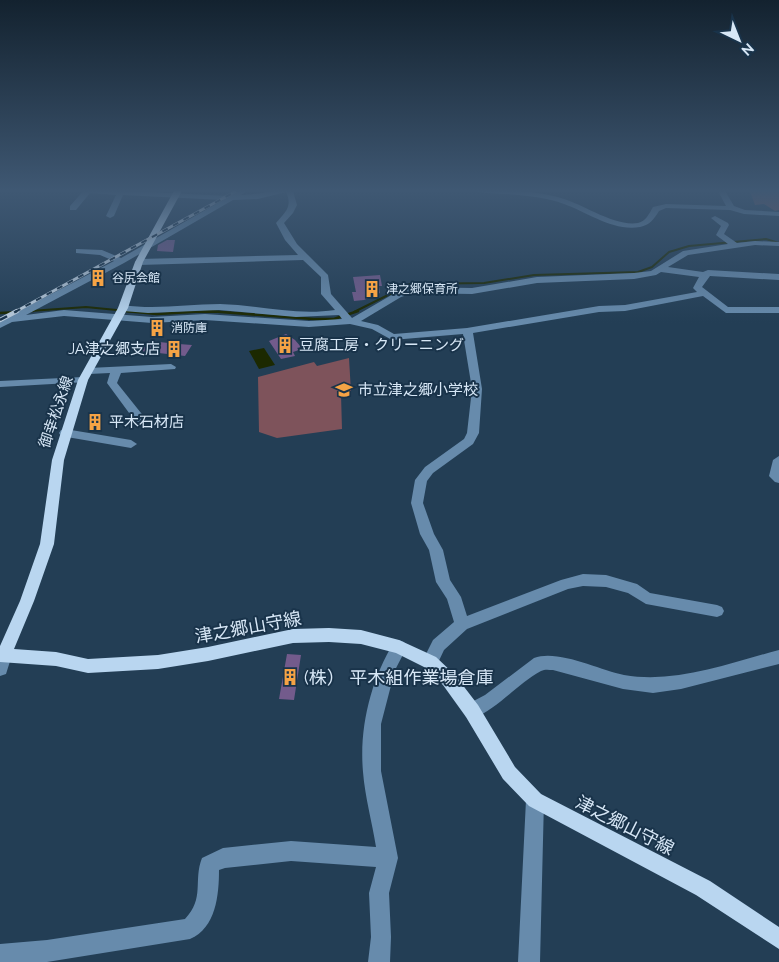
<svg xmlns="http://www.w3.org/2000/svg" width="779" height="962" viewBox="0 0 779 962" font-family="Raleway,'Noto Sans JP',sans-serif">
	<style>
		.green { fill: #7e535b }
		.water { fill: #1c2901 }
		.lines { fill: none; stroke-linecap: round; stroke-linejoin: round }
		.stream-far1 { stroke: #1c2901; stroke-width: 2 }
		.stream { stroke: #1c2901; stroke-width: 2.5 }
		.building { fill: #735b8c }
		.minor { fill: #678bac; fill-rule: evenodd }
		.major { fill: #b9d6f0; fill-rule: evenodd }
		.rail-far1-casing { stroke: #b9cbdc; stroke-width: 3 }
		.rail-casing { stroke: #b9cbdc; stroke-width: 4.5 }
		.rail-far1 { stroke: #19334a; stroke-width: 2; stroke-dasharray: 6; stroke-linecap: butt }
		.rail { stroke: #19334a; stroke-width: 2.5; stroke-dasharray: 8; stroke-linecap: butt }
		.labels { text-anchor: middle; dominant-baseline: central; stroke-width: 4; stroke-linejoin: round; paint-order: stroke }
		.far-poi-label { font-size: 12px; fill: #d7e7f6; stroke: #19334a; text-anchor: start }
		.poi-label { font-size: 15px; fill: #d7e7f6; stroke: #19334a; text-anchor: start }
		.street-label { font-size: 15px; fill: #d7e7f6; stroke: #19334a }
		.near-street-label { font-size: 18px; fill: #d7e7f6; stroke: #19334a }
		.near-poi-label { font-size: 18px; fill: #d7e7f6; stroke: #19334a; text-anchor: start }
	</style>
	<rect width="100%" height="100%" fill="#233e55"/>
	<!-- green -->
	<path class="green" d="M749,189H779V210L775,211L764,204L755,205Z
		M349,358L351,392L341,394L342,429L277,438L259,432L258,377L314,362L317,366Z"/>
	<!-- water -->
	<path class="water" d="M264,348L275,365L259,369L249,351Z"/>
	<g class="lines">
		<!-- stream-far1 -->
		<path class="stream-far1" d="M30,311L86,307L137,312
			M190,312H222
			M354,312L410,284L484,283L534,275L638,272L652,267L669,252L689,246L766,239L779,243"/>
		<!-- stream -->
		<path class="stream" d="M30,311H33
			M125,311L157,314L208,311L314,319H334L358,311
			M0,313L19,312"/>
	</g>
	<!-- building -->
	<path class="building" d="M167,240H175L173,252L157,251L158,245Z
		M380,275L382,286H379L380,293L364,300L354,301L352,292H356L353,277Z
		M286,334L295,340L301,347L297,348L299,350L293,352L295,356L281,359L269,341Z
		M149,341L179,344L192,345L185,356L141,351Z
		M287,654L301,655L294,700L279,699Z"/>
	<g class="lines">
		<!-- minor -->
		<path class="minor" d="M85,189L230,196L243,189H251L241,195C259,195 276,189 294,189L293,191L297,205L293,213L284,223L297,244L328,275L331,294L352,318L395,293L412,287L472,288L537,277L634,273L651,271L683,251L728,244L716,235L721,226L711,218L715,216L728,223L729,225L724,234L737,243L755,241L779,242V246L755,245L688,255L668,267L703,272L708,270L779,274V280L710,276L702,287L728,307H779V313H726L703,296L625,311L599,312L473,333L482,389L479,433L473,444L433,473L427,481L423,503L434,534L443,550L450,580L461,597L467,616L561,580L583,574L606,575L637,584L650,593L717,605L722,607L724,611L722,615L717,617L646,604L628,593L606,587L583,586L568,589L467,629L444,650L436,667L430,669L424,667L422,662L433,640L454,622L447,599L436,582L429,550L420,534L411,503L415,480L425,467L464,439L467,433L472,389L463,334L392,340L372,329L350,324L309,327L205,320L152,323L64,316L12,322L0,328V321L114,261L100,255L76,253V249L102,250L121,258L223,200L123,195L114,216L110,218L106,216L116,195L90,193L76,210H70V206ZM286,192C293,207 285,212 276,223L285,240L298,255L139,259L135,262L139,265L303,260L321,277V294L335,310C296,316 258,305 220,304C187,304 156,310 123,305L118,308L123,311L148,313L219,310L296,317L339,315L342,319L309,321L205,314L152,317L64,310L26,315L124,263L233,200L258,199ZM661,272L699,277L693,288L697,292L625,305L599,306L467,328L394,334L378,325L361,321L401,297L413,293L472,294L537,283L634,279L656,275Z
			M465,189C486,186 541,192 561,198C583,204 615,227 638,223C646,221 649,214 653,207L666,204L726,206L717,189H724L734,206L745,210L779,212V216L744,214L730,210L666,208L659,211C654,219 650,225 640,227C614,232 587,212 564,204C536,193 498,195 469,191Z
			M171,364L176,367L175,369L121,373L117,383L145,418L139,422L135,421L107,383L110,373L89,374L84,371L89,368Z
			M83,377L87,378L88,380L87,382L0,387V381Z
			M65,429L131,440L137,444L131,448L61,436L59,433L61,430Z
			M779,456V483L775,482L769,476L773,460Z
			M399,640L404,642L407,647L395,670L381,724V771L398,858L389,893L391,937L390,962H368L371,937L369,893L376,867L291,861L225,868L219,870C219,895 216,928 190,939L47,962H0V944L47,940L185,919C205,898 193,881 202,858L223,848L291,841L376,847C372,822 365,797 363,772C359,727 371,680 394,642Z
			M4,648L10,650L12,655L6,674L0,676V650Z
			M779,650V664L681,689L653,693L623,689L553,670C549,670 545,669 541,671C517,684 499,708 472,719L466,717L464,711L466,705L485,695L534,658C558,649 599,670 624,675C676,684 729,663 779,650Z
			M535,791L541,794L544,800L540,962H518L526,800L529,794Z"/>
		<!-- major -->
		<path class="major" d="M175,189H183L143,262L128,308L88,380L64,460L54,544L34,601L14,649L56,652L88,659L158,655L208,647L293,629L329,628L361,630L399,640L436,657L455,675L478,705L515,767L541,794L710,881L779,927V949L696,895L529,806L503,779L466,717L443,685L424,667L396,653L361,644L329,642L293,643L208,661L158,669L88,673L56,666L0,662V646L20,601L40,544L52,460L78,380L118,308L135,262Z"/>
		<!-- rail-far1 casing -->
		<g class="rail-far1-casing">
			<path id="rail-far1" d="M15,312L240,189"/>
		</g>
		<!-- rail casing -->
		<g class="rail-casing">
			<path id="rail" d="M0,320L17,311"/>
		</g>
		<!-- rail-far1 -->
		<use href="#rail-far1" class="rail-far1"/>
		<!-- rail -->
		<use href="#rail" class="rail"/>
	</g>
	<!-- sky -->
	<linearGradient id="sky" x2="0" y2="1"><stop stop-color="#13222f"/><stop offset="0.59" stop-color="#3f5873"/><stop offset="1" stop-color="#3f5873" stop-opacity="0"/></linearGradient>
	<rect width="779" height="323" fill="url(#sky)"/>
	<!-- icons -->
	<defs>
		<g id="building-bare" transform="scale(1.35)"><path d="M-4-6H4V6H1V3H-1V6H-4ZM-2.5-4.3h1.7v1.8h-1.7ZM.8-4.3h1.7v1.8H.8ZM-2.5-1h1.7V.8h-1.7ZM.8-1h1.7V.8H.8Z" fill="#f5a345" stroke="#19334a" stroke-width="2.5" paint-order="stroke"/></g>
		<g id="school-bare" transform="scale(1.35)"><path d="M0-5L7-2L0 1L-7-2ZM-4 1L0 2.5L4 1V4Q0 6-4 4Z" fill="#f5a345" stroke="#19334a" stroke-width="2.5" paint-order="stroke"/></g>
	</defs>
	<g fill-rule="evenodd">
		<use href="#building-bare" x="98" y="278"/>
		<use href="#building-bare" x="372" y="289"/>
		<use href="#building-bare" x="157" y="328"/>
		<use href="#building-bare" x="285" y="345"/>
		<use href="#building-bare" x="174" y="349"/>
		<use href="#school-bare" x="344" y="390"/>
		<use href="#building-bare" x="95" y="422"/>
		<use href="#building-bare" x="290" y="677"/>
	</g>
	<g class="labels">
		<!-- far-poi labels -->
		<g class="far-poi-label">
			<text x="112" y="278">谷尻会館</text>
			<text x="386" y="289">津之郷保育所</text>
			<text x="171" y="328">消防庫</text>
		</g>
		<!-- poi labels -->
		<g class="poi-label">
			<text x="299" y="345">豆腐工房・クリーニング</text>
			<text x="160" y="349" text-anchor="end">JA津之郷支店</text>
			<text x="358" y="390">市立津之郷小学校</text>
			<text x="109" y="422">平木石材店</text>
		</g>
		<!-- street labels -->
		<g class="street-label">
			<text transform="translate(56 412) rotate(-71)">御幸松永線</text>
		</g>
		<!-- near-street labels -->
		<g class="near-street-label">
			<text transform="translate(248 627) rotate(-10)">津之郷山守線</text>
			<text transform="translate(625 825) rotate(27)">津之郷山守線</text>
		</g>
		<!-- near-poi labels -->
		<g class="near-poi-label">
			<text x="304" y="677">(株） 平木組作業場倉庫</text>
		</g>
	</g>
	<!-- north arrow -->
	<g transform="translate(739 40) rotate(137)" stroke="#19334a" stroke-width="4" paint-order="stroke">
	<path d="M0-4L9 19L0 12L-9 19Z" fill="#d7e7f6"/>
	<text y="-8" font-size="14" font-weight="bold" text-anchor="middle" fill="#d7e7f6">N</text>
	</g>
</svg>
